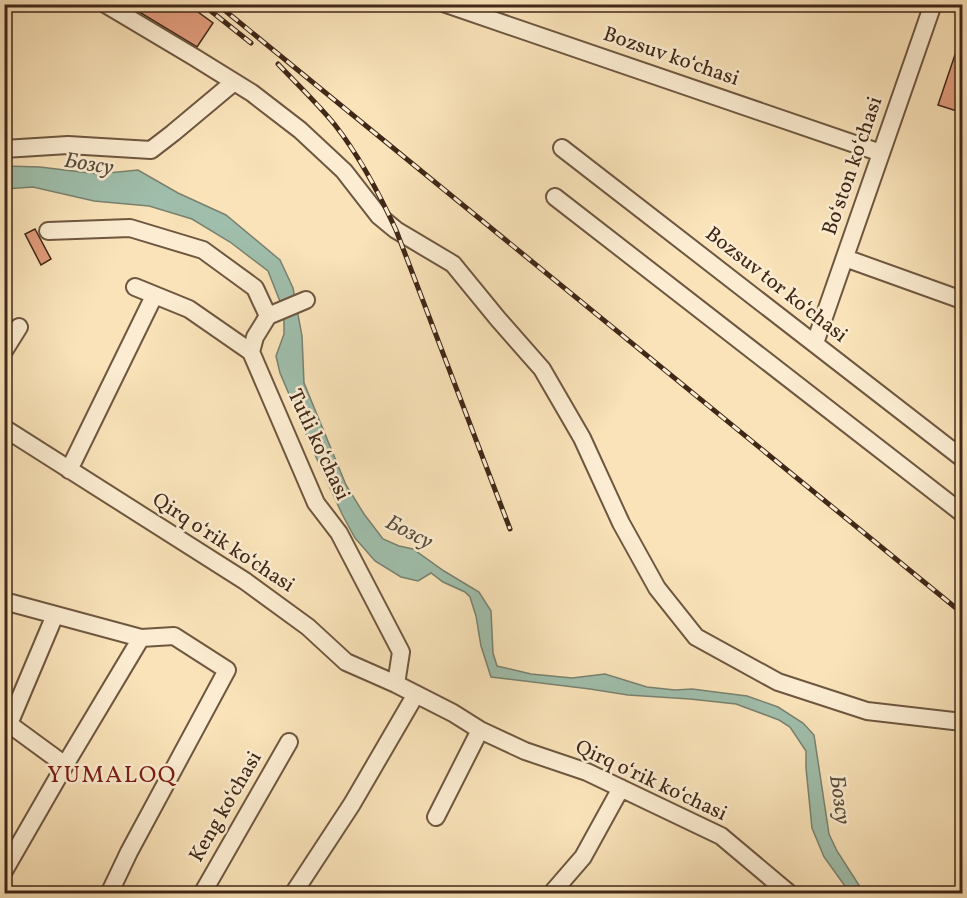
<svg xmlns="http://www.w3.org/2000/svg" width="967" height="898" viewBox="0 0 967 898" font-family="Vollkorn,serif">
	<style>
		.water { fill: #9fbeab; stroke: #798270; stroke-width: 1.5 }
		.building { fill: #e29d7d; stroke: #402818; stroke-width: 1.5 }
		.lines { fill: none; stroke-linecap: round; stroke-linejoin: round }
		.minor-casing { stroke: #6e5740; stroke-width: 20 }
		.minor { stroke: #fcedd2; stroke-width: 16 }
		.rail-casing { stroke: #402818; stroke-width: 5 }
		.rail { stroke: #fcedd2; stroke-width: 3; stroke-dasharray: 9; stroke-linecap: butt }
		.labels { text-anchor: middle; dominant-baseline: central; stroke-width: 5; stroke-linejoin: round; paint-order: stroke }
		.street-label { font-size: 21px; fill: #402818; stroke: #fcedd2 }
		.water-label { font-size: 22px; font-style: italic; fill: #584e3d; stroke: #fcedd2 }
		.quarter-label { font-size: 24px; letter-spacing: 1.5px; fill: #7a1f14; stroke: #fcedd2 }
	</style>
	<rect width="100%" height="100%" fill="#fae3b9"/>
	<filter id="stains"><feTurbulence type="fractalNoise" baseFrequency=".00333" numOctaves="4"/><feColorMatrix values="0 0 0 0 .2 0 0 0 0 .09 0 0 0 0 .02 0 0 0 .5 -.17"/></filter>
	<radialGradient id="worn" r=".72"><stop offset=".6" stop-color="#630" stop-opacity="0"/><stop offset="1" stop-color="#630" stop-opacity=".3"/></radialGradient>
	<!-- water -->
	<path class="water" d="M5,166L40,167L98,174L138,170L178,193L226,215L280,260L293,288L302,336L304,383L346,485L364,514L383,539L399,546L413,549L444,571L479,592L491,611L493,653L497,666L531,674L572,678L605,674L647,687L675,690L692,689L747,696L778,707L803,723L814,735L829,834L837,851L864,893H850L824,857L812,828L806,768V751L790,727L779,720L736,704L690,699L628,695L590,689L491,677L481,646L476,616L470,597L465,592L443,582L431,573L418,581L401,577L375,561L355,538L342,514L316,457L280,373L276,356L284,334V322L281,304L268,271L230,242L192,219L149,206L94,201L33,187L5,189Z"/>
	<!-- building -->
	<path class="building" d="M126,4H187L213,23L197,47Z
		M961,37H963V113L938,105Z
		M35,229L51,259L41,265L25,234Z"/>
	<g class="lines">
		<!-- minor casing -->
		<g class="minor-casing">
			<path id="minor" d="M105,4L194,57L252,93L300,130L344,171L379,216L396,230L453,264L498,319L542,369L582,438L621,523L657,588L696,637L778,682L867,711L962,722
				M446,4L881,153
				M562,148L962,458
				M4,149L68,145L151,150L173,133L234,82
				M555,197L962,513
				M48,231L130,228L203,250L255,288L268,316L255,337L251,352L316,503L339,533L401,652L396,684
				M845,258L962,300
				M135,287L189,309L251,352
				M268,316L306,300
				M815,343L933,4
				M4,351L19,327
				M4,428L245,581L308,627L346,662L396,684L453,713L480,730L525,751L587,772L721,836L790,894
				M69,470L154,296
				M4,601L141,638L174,636L227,670L129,852L109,894
				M55,615L9,724L65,765
				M436,817L480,730
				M4,871L65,765L141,638
				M202,894L289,742
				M293,894L352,804L416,694
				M551,894L583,857L621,788"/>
		</g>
		<!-- minor -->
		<use href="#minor" class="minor"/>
		<!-- rail casing -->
		<g class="rail-casing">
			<path id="rail" d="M202,4L251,43
				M217,4L962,613
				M278,64C297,84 318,104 335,125C360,157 379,193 396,230L510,529"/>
		</g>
		<!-- rail -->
		<use href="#rail" class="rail"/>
	</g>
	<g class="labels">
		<!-- street labels -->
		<g class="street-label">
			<text transform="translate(671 57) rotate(19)">Bozsuv ko‘chasi</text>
			<text transform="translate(853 166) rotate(-71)">Bo‘ston ko‘chasi</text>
			<text transform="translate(776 285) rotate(38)">Bozsuv tor ko‘chasi</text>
			<text transform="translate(318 445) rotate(65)">Tutli ko‘chasi</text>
			<text transform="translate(223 543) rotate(33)">Qirq o‘rik ko‘chasi</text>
			<text transform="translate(651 781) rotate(25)">Qirq o‘rik ko‘chasi</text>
			<text transform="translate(226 807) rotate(-60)">Keng ko‘chasi</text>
		</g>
		<!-- water labels -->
		<g class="water-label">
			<text transform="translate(89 165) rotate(9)">Бозсу</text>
			<text transform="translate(409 533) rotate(27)">Бозсу</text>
			<text transform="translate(839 800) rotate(82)">Бозсу</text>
		</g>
		<!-- quarter labels -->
		<g class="quarter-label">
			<text x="112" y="776">YUMALOQ</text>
		</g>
	</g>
	<!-- margin -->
	<rect width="967" height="898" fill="none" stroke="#fae3b9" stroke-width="24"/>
	<rect x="6" y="6" width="955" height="886" fill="none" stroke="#402818" stroke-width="3"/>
	<rect x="12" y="12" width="943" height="874" fill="none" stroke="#402818" stroke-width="1.5"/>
	<rect width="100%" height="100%" filter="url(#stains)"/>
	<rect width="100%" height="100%" fill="url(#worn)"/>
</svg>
